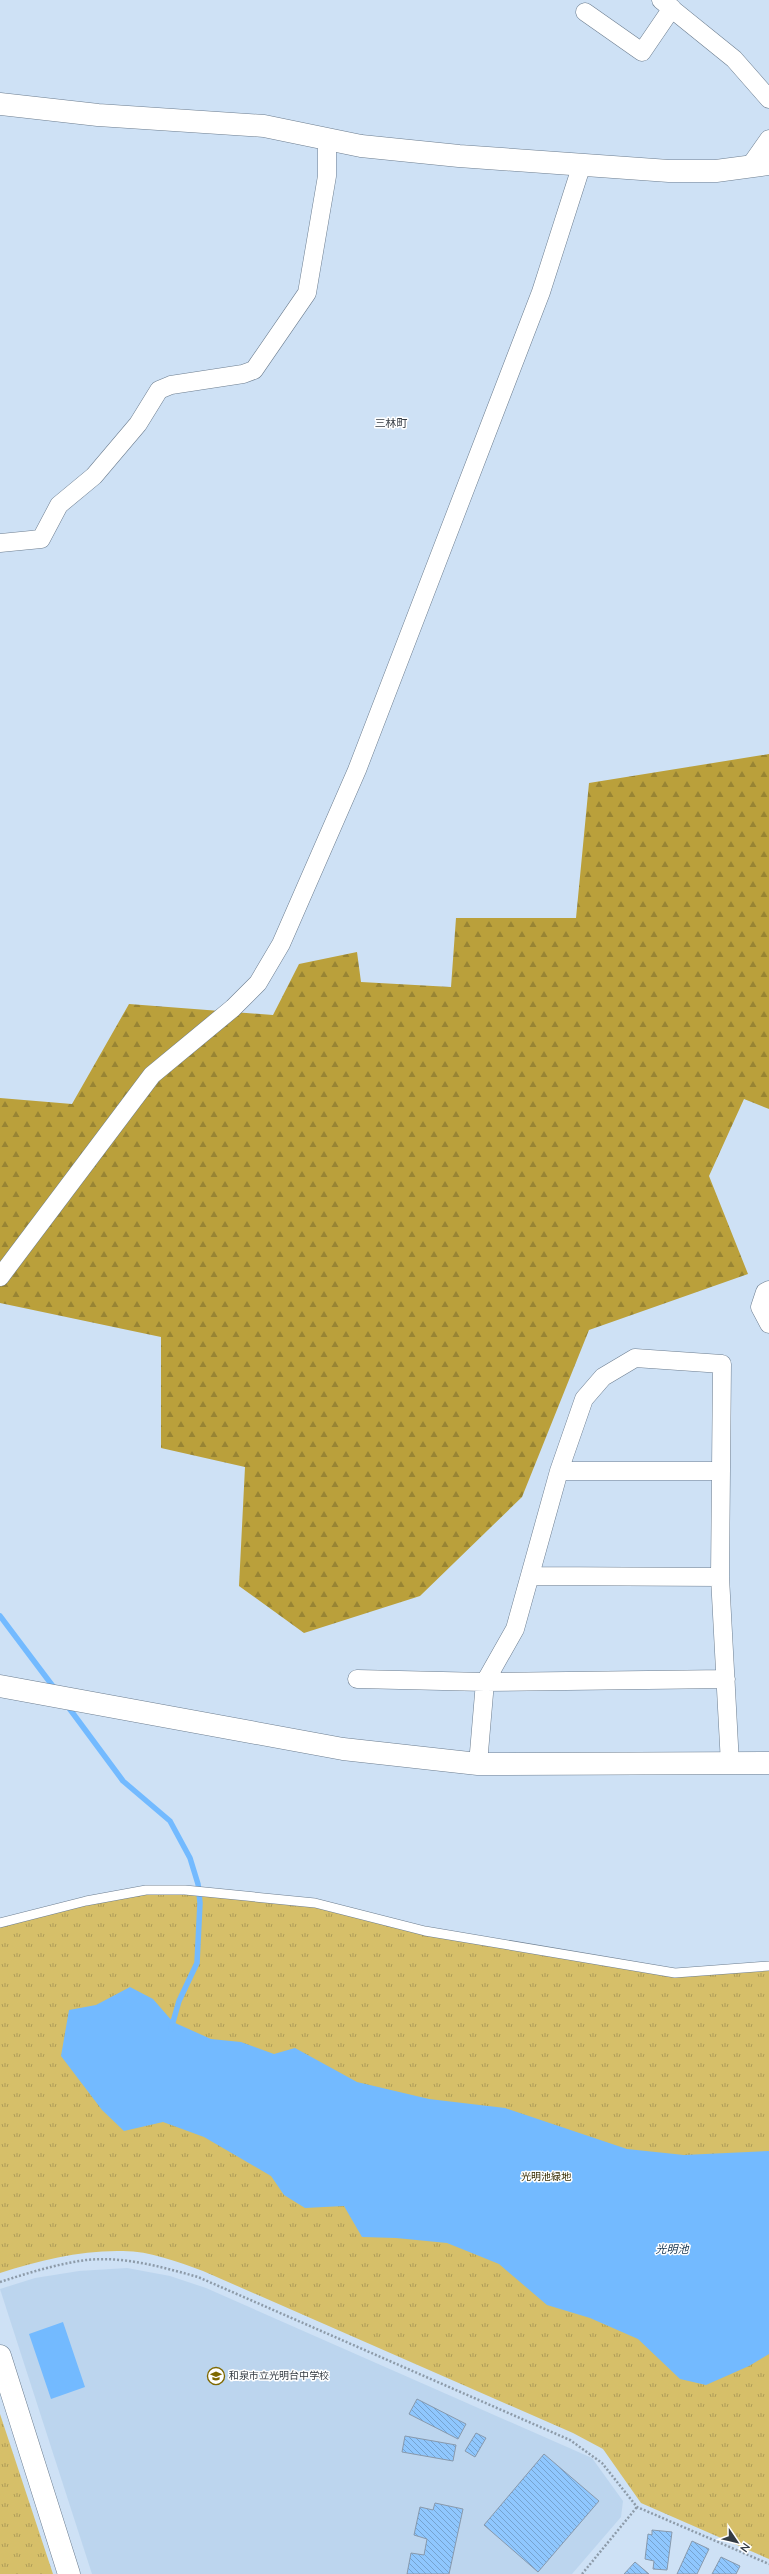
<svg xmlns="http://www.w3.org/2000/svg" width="769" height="2574" viewBox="0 0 769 2574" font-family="'Nunito Sans','Noto Sans JP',sans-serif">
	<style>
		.built { fill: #bcd5ee }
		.forest { fill: url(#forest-firs) }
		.park { fill: url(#park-tufts) }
		.water { fill: #73baff }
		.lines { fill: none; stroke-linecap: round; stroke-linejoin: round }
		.stream { stroke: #73baff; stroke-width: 5.5 }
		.building { fill: url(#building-back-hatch); stroke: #8899ac }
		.lane-casing { stroke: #6c7d8f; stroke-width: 10 }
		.street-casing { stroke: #6c7d8f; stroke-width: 19 }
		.secondary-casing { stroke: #6c7d8f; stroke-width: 23 }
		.path { stroke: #8d9ba9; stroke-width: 2.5; stroke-dasharray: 2 2; stroke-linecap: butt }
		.lane { stroke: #fff; stroke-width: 9 }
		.street { stroke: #fff; stroke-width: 18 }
		.secondary { stroke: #fff; stroke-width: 22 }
		.labels { text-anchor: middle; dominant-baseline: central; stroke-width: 3; stroke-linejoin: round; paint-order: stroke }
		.park-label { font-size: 10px; fill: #372c00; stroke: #fff }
		.poi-label { font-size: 10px; fill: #343b43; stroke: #fff; text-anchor: start }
		.neighbourhood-label { font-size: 11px; fill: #343b43; stroke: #fff }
		.water-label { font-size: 11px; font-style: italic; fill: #14324d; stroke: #fff }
	</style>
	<defs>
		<pattern id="forest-firs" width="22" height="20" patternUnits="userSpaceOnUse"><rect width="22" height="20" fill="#baa03b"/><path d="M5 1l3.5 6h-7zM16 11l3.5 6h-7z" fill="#988433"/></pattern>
		<pattern id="park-tufts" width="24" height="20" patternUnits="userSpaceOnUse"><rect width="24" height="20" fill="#d6bf69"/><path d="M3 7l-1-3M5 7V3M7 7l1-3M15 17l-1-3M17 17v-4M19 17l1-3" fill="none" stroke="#ae9c58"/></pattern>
		<pattern id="building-back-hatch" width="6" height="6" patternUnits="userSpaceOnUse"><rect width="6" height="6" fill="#8fc7fe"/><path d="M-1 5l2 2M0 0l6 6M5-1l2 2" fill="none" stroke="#76a3cf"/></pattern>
	</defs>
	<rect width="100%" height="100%" fill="#cee1f5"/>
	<!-- built -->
	<path class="built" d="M127,2268L170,2276L206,2288L592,2458L623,2501L621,2517L572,2574H92L0,2289L35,2278L79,2271Z"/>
	<!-- forest -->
	<path class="forest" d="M769,754V1109L744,1099L709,1176L748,1274L589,1330L522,1497L420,1596L304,1633L239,1586L245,1467L161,1448V1337L0,1303V1098L72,1104L129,1004L273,1015L299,964L357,952L361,982L451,987L456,918H576L589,783Z"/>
	<!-- park -->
	<path class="park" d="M146,1890L315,1903L425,1931L675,1973L769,1966V2559L641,2503L603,2449L573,2433L203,2271C178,2262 150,2251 123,2251C81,2250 40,2260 0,2273V1923Z
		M0,2414L53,2574H0Z"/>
	<!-- water -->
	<path class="water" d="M130,1987L153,1999L173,2022L211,2039L241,2042L274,2054L295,2048L357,2082L429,2099L505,2108L627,2149L684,2155L769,2151V2354L749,2366L706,2385L680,2379L638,2339L590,2318L547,2305L499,2264L447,2243L396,2238L362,2237L344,2206L305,2208L284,2195L271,2176L204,2137L163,2122L124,2131L102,2110L61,2056L69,2010L96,2005Z
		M63,2322L85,2387L51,2399L29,2334Z"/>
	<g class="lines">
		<!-- stream -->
		<path class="stream" d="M0,1616L55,1689
			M66,1704L123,1781L170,1821L190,1858L198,1884L200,1903L197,1963L179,2001L171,2029"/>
	</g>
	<!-- building -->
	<path class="building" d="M417,2399L466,2424L458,2439L409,2414Z
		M476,2433L486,2438L475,2457L465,2451Z
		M405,2436L456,2445L453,2461L402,2452Z
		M544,2454L599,2501L538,2572L484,2525Z
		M435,2503L463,2509L449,2574H407L411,2553L424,2555L427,2539L414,2535L420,2507L433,2510Z
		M652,2530L672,2532L667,2570L653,2569L654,2561L645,2559L648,2534L652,2535Z
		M692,2541L709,2549L697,2574H677Z
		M721,2557L740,2566L736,2574H712Z
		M635,2562L649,2574H624Z"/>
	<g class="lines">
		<!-- lane casing -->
		<g class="lane-casing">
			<path id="lane" d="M0,1923L86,1901L146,1890H185L315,1903L425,1931L675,1973L769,1966"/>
		</g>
		<!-- street casing -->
		<g class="street-casing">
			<path id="street" d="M661,0L734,59L769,99
				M585,12L642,52L672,8
				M750,166L769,139
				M0,543L41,539L59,505L94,476L138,424L159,390L171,385L243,374L254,370L307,293L327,176V141
				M0,1277L152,1075L233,1008L258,983L281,944L357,770L541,292L582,164
				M769,1290L765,1292L760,1307L769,1324
				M559,1471H721
				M532,1576L720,1577
				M357,1679L485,1682L726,1679
				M478,1764L485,1682L515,1629L559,1471L584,1399L603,1377L635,1358L722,1364L720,1577L730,1764"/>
		</g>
		<!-- secondary casing -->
		<g class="secondary-casing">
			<path id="secondary" d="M0,104L98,115L264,126L361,146L459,156L669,171H716L769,164
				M0,1686L343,1749L478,1764L769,1763
				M0,2356L69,2574"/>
		</g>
		<!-- path -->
		<path class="path" d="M0,2282C28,2273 57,2264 86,2260C124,2256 162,2267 198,2277L570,2440L602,2463L637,2507L769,2564
			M582,2574L637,2507"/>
		<!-- lane -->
		<use href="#lane" class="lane"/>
		<!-- street -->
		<use href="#street" class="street"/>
		<!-- secondary -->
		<use href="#secondary" class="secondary"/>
	</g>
	<!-- icons -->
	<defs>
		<g id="school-ring" transform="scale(0.9)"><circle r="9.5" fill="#fff" stroke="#7f6901" stroke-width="1.5"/><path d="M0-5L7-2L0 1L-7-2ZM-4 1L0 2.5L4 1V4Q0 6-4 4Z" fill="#7f6901"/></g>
	</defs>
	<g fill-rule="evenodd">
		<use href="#school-ring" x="216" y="2376"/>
	</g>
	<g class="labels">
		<!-- park labels -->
		<g class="park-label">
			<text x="546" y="2177">光明池緑地</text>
		</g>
		<!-- poi labels -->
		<g class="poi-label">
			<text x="229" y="2376">和泉市立光明台中学校</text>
		</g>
		<!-- neighbourhood labels -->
		<g class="neighbourhood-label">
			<text x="391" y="423">三林町</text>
		</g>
		<!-- water labels -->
		<g class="water-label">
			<text x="672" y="2249">光明池</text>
		</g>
	</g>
	<!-- north arrow -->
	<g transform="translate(737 2542) rotate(125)" stroke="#ffffff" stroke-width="3" paint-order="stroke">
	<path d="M0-3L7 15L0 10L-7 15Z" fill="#343b43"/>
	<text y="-6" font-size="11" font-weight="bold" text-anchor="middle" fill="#343b43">N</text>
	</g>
</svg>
